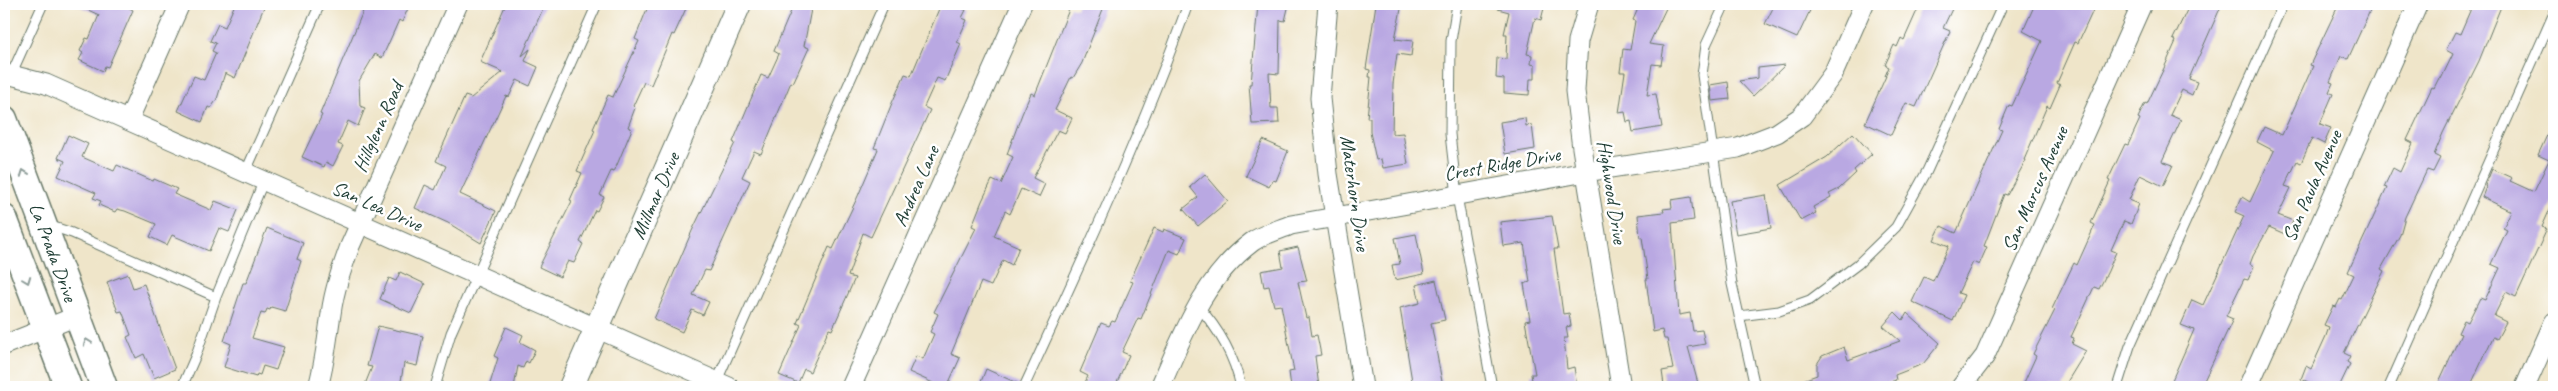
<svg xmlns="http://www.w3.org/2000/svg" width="2558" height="391" viewBox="0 0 2558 391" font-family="Caveat,sans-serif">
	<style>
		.building { fill: #b9a8e2 }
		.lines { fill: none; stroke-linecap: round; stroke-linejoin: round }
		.service-casing { stroke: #687868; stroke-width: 11 }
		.minor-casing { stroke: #687868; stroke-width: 21 }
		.tertiary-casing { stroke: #687868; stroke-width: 26 }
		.secondary-casing { stroke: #687868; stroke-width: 29 }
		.service { stroke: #fff; stroke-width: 9 }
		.minor { stroke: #fff; stroke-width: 19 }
		.tertiary { stroke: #fff; stroke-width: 24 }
		.secondary { stroke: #fff; stroke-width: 26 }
		.oneway { stroke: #8f9e9a }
		.labels { text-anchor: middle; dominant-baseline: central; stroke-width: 5; stroke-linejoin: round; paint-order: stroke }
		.street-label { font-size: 20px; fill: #1f3d34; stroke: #fff }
	</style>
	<rect width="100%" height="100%" fill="#fff"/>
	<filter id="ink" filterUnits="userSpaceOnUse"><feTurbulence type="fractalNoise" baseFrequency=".02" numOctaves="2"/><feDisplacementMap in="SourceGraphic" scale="10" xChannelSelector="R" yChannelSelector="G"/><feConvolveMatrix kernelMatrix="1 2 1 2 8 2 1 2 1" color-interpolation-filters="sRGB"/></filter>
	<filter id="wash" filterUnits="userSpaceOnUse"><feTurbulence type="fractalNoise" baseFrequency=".0096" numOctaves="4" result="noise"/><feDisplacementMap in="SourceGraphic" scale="20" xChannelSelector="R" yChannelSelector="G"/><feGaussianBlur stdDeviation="1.12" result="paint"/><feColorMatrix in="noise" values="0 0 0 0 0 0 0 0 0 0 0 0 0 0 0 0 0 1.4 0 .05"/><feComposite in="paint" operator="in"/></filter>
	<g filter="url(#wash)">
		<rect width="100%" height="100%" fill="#efe5c9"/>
		<g id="blocks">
			<!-- building -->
			<path class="building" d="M75,4H122L133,10L108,67L105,66L103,71L79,60L83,53L80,51L86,38L89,39L99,15Z
				M235,4H256L264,7L235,78L225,73L217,99L211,108L208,107L202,122L178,111L194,76L204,80L216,53L212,51L216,43L210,41L218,24L225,27Z
				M366,4H410L402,22L399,20L382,58L375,54L359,81L360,106L365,108L358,126L348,121L338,144L343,146L333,166L326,162L324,167L302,157L322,115L320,114Z
				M506,4H545L522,56L530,49L525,61L538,67L530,86L517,80L509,97L506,96L460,194L496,211L481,243L448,223L415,208L425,185L435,190L446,166L436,161L465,96L471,98L503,72L480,62Z
				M649,4H688L674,35L672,34L651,85L644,82L633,106L635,108L628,127L632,129L614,172L611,171L600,195L604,197L597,211L595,210L580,242L583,244L574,263L568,261L560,277L539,267L572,201L570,200L582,173L577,171L595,130L593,129L608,95L613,97L639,41L635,39Z
				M794,4H812L804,46L809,48L793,83L791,82L761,154L754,151L742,177L750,181L709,271L705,270L693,295L709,302L703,315L692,310L682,332L654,319L692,231L735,143L733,142L761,75L768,78L779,54L774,51Z
				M941,4H966L963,9L966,10L962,18L967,20L957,42L961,44L945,81L937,78L924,107L930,110L871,237L863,233L848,276L855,278L832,330L829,329L810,372L804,369L798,383L779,375L801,325L797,323L829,247L833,249L858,196L878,149L874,148L892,103L905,74L911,76Z
				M1078,4H1105L1082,63L1073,78L1071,77L1055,110L1072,118L1065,133L1058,130L1033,178L1045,184L1039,197L1021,189L1010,214L1005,211L994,236L1019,247L1012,265L1003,260L991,286L981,282L951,354L960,358L947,387H931L933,383L909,372L916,356L923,359L934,334L930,332L938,314L934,312L976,228L972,226L982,201L992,180L1001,184L1013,157L1007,154L1022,114L1031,93L1035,95L1070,7L1076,9Z
				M1258,4H1289L1285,21L1280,20L1279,74L1269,73L1271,108H1278L1279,123L1252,124L1249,84H1251Z
				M1376,4H1402L1395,39L1413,41L1411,56L1397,54L1393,84L1392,134L1403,133L1408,164L1383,168L1381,159L1376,160L1370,132V118H1367L1371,77H1369L1370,70L1366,69Z
				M1498,4H1545L1541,20L1535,18L1527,54L1532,55L1531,64L1535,65V79H1530L1529,95L1504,93V79L1496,78L1497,58L1506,59L1507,34H1504L1509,12L1498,9Z
				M1640,4H1668L1649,44L1664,46L1661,65L1652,64L1647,95L1656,94L1662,127L1633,132L1631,121L1627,122L1625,112L1619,113L1625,72H1620L1623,49L1630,50L1635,21L1633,20Z
				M1775,4H1813L1797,38L1765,24Z
				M1920,4H1941L1952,9L1943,28L1950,31L1916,107L1906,103L1891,135L1865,123L1886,76H1885L1889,67L1885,65L1894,45L1897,47L1901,38L1904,40Z
				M2035,4H2096L2078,43L2075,42L2057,83L2060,85L2050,108L2047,106L2024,160H2026L2007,195L2004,194L1984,246L1987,247L1979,265L1973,262L1958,293L1964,295L1953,321L1912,302L1924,277L1933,281L1949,246L1934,240L1941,226L1956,233L2002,130L1999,129L2009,105L2012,106L2042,41L2023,31Z
				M2190,4H2222L2191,74L2189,79L2197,82L2192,95L2182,90L2170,115L2181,120L2162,161L2173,165L2163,186L2140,175L2129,200L2139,204L2131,224L2124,221L2111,250L2116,252L2108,271L2099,289L2094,287L2071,337L2074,338L2072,344L2086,351L2064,387H2022L2036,356L2033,354L2055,310L2052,309L2074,263L2077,265L2095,225L2091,223L2110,181L2108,180L2125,144L2128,145L2140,119L2138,118L2145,103L2147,104L2165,66L2176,41L2173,39Z
				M2339,4H2373L2348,59L2341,56L2330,82L2333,83L2329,92L2333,94L2320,124L2331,128L2324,144L2312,138L2301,163L2297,161L2285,186L2291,188L2278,215L2293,221L2287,235L2269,227L2253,256L2250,264L2254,266L2248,280L2244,279L2226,316L2233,319L2201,387H2169L2194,330L2181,325L2192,300L2203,305L2244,216L2235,212L2242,197L2250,202L2274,151L2257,142L2264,127L2282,135L2313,66L2310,65Z
				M2473,4H2502L2479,61L2443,133L2434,155L2440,158L2433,172L2427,170L2405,217L2400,235L2381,269L2384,271L2344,353L2350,356L2347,362L2350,364L2339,387H2320L2301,379L2306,366L2311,369L2326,336L2329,327L2324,325L2333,306L2336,307L2340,299L2342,300L2354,275L2348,272L2387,188L2384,187L2393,168L2400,172L2413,143L2407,140L2432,87L2434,88L2439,78L2441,79L2453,54L2446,50L2455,32L2460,34Z
				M1785,65L1753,96L1739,81L1758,78V68Z
				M1728,82L1730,99L1712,101L1710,85Z
				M1525,118L1526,126L1532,125L1535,149L1505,154L1500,122Z
				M2554,120V200L2542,227L2547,229L2516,297L2506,292L2494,316L2506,322L2497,339L2493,337L2470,387H2450L2439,382L2461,334L2458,333L2464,320L2468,322L2480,298L2485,300L2500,268L2491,264L2507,230L2503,228L2511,211L2482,197L2486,187L2485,186L2492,169L2512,178L2510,181L2534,192L2549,160L2538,155Z
				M1853,133L1872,154L1854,170L1856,173L1839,189L1829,194L1831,197L1813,207L1816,213L1801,221L1780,185L1827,157Z
				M68,135L88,144L82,157L114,171L117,165L153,181L154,179L177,189L174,194L211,210L215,201L238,210L229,232L219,228L209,251L172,235L167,245L150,237L156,224L125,211L117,209L115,212L99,205L101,201L93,198L96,193L58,176L65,161L58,158Z
				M1263,140L1288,151L1276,181L1273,180L1269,187L1246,176Z
				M1205,174L1228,201L1198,226L1183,209L1198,197L1190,187Z
				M1766,195L1771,228L1736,234L1730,201Z
				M1691,197L1694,220L1672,223L1679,315L1690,313L1693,331L1702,330L1705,344L1688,347L1699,387H1669V384L1664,385L1662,371L1673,369L1667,339H1664L1662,330L1653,332L1646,279H1648L1642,237L1640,238L1638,215L1664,212L1663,209L1672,208L1671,200Z
				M1552,216L1558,249H1554L1563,314L1569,313L1571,326L1566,327L1568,338H1564L1567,369L1574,367L1577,387H1533L1531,374H1535L1525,321L1530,320L1524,284L1530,282L1524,243L1503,246L1500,222Z
				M267,228L303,243L297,259L301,261L285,311L271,307L270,310L267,309L265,314L261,313L252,338L284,347L276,370L263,366L260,375L257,374L256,377L224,367L231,344L224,341L243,283H246Z
				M1154,228L1163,232L1164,229L1186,238L1179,254L1169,250L1141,319L1138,318L1122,352L1129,355L1115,387H1083L1088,376L1080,372L1101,323L1109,326L1112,321L1115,322L1133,282L1130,281Z
				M1416,234L1424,274L1395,280L1392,265L1400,264L1395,238Z
				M1298,247L1307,281L1298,282L1306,318L1309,317L1312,336L1317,335L1321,355L1315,356L1319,387H1291L1289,372L1294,371L1281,305L1274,306L1269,286L1264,287L1261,271L1283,267L1280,251Z
				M400,272L425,284L411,313L380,299L389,278L396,281Z
				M128,274L133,288L144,284L175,369L154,378L144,354L136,358L127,337L131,335L122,311L118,312L107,282Z
				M1436,280L1445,320L1431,323L1443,387H1413L1400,308L1420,303L1416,285Z
				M1895,312L1903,320L1907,313L1940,343L1923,364L1895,375L1896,380L1876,387H1789V385L1817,375V364L1822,356L1844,347L1848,360L1900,341L1883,326Z
				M378,326L423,336L417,366L404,363L400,387H364L372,367L367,366Z
				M506,327L523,335L520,342L535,350L529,363L526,361L523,368L518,366L514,387H489L498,358L494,356Z
				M986,369L1019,384L1018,387H979Z"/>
		</g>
	</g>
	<g filter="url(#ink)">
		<use href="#blocks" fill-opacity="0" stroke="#687868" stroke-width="1"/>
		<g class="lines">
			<!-- service casing -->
			<g class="service-casing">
				<path id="service" d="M1457,4L1451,41L1450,134L1457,196L1492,387
					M1725,4L1706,45L1702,75L1732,284L1755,387
					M11,75L43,4
					M246,171L320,4
					M48,225L72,233L216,297L196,355L182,387
					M216,297L264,180
					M1197,305C1219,329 1234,355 1241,387
					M1739,316L1779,311L1810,300L1858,264L1896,227L1927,171L2003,4
					M716,383L884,4
					M435,387L451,333L597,4
					M1024,387C1082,261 1141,135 1188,4
					M2117,387L2130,346L2283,4
					M2389,387L2554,13"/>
			</g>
			<!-- minor casing -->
			<g class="minor-casing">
				<path id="minor" d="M1328,4L1320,98L1328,174L1363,387
					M1589,4L1578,41L1575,91L1582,148L1621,387
					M4,76L11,75L46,84L729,387
					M129,119L180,4
					M4,345L77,316
					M318,387C325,363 327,339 331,314C334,290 342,268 350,246L458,4
					M851,387L1022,4
					M1160,387C1184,333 1203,279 1252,242C1263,234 1279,230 1291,225L1586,172L1738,148L1777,133L1802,116L1833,74L1864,4
					M1961,387L1985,356L2142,4
					M2248,387L2418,4
					M2525,387L2554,322"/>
			</g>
			<!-- tertiary casing -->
			<g class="tertiary-casing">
				<g id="tertiary">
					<path id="s1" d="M571,387L739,4"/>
				</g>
			</g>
			<!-- secondary casing -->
			<g class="secondary-casing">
				<g id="secondary">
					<path id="s2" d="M4,119L104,387"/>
					<path d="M4,218L68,387"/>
				</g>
			</g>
			<!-- service -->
			<use href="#service" class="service"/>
			<!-- minor -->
			<use href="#minor" class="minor"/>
			<!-- tertiary -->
			<use href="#tertiary" class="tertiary"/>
			<!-- secondary -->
			<use href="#secondary" class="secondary"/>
		</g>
		<!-- one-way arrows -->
		<defs><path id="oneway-chevron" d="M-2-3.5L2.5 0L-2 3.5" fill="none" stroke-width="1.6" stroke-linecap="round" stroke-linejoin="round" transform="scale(1.25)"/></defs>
		<g class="oneway">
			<use href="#oneway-chevron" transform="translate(24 173) rotate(-110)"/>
			<use href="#oneway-chevron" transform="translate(27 280) rotate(69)"/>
			<use href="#oneway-chevron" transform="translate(87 342) rotate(-111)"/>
		</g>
	</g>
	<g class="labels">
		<!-- street labels -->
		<g class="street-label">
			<text transform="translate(378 127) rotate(-66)">Hillglenn Road</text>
			<text transform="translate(1502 164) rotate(-10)">Crest Ridge Drive</text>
			<text transform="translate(916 186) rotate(-66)">Andrea Lane</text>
			<text transform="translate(2312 186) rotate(-66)">San Paula Avenue</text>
			<text transform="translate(2035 189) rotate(-66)">San Marcus Avenue</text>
			<text transform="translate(1612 192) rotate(81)">Highwood Drive</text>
			<text transform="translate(1355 193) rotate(82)">Materhorn Drive</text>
			<text stroke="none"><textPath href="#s1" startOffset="209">Millmar Drive</textPath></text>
			<text transform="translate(377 206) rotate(24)">San Lea Drive</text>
			<text stroke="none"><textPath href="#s2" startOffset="142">La Prada Drive</textPath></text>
		</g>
	</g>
	<!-- margin -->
	<rect width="2558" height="391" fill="none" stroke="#fff" stroke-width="20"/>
</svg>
